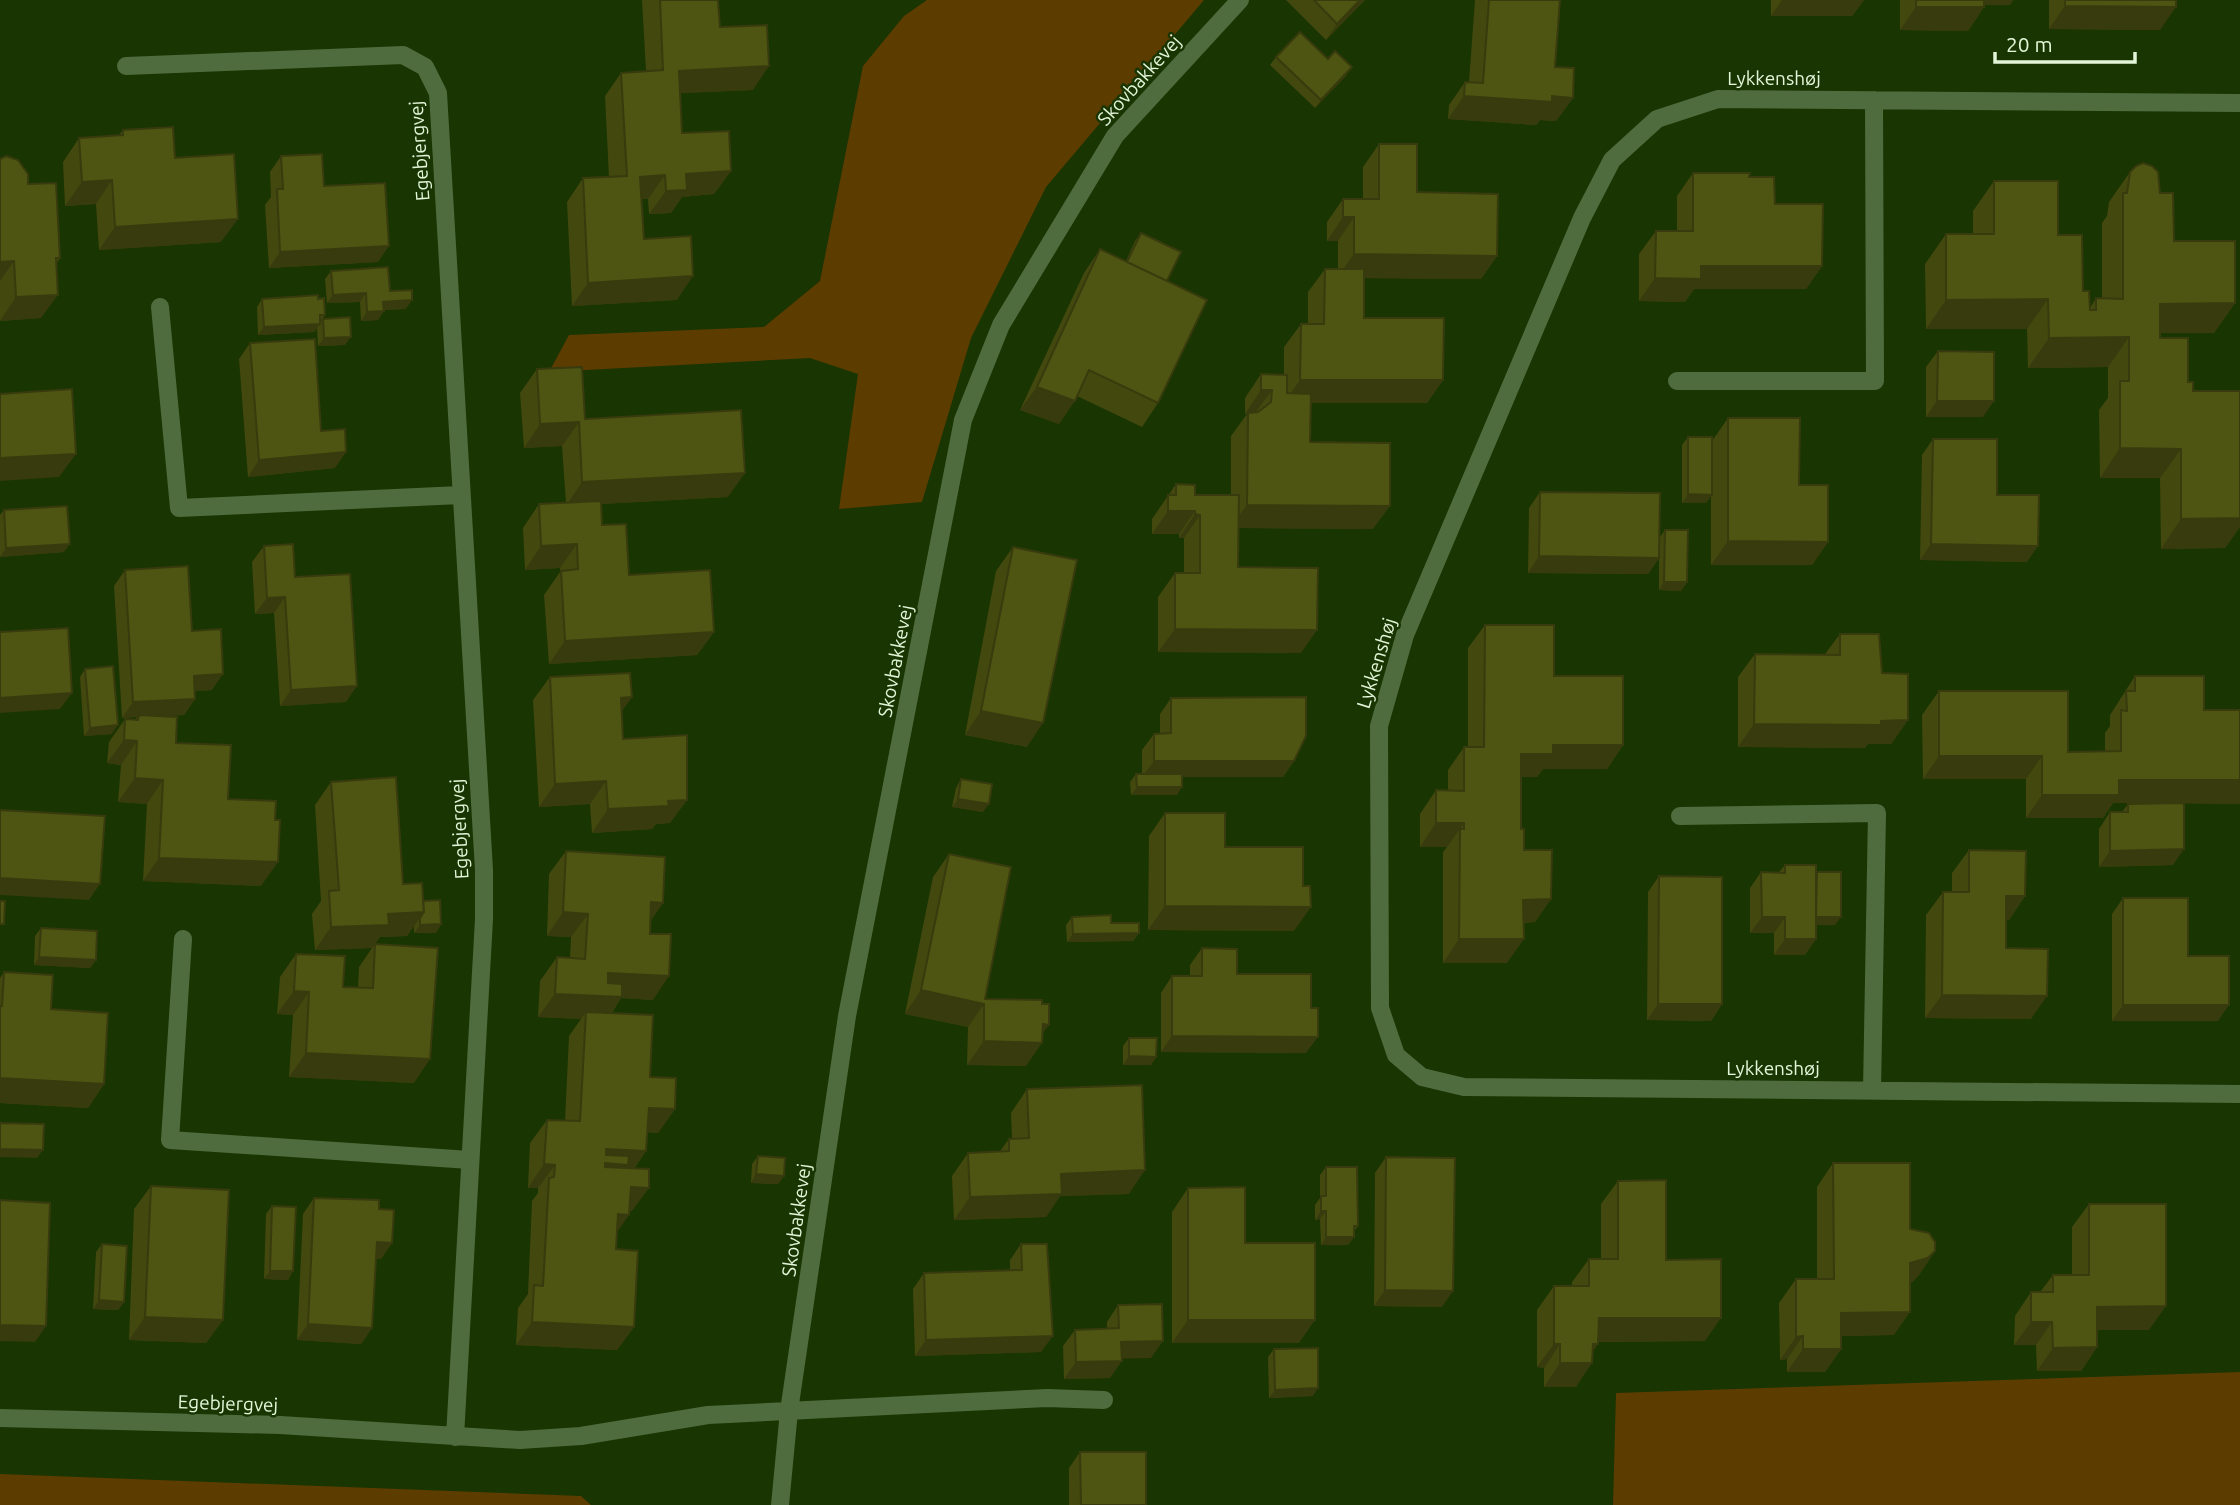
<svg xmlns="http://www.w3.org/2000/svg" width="2240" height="1505" viewBox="0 0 2240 1505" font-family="Ubuntu,sans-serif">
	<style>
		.green { fill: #5d3c00 }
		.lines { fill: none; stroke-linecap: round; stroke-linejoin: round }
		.minor { stroke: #4f6c3e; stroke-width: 18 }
		.wall { fill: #43480f }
		.shaded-wall { fill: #373b0d }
		.building { fill: #4e5412; stroke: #373b0d; stroke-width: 2 }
		.labels { text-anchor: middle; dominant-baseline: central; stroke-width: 5; stroke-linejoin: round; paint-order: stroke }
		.street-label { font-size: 19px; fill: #e3f5d9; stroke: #193502 }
	</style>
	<rect width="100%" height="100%" fill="#193502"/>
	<!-- green -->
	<path class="green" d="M927,0H1204L1046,187L971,338L922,502L839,509L858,374L810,358L549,372L569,335L764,327L820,281L863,66L904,16Z
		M2240,1372V1505H1613L1616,1393Z
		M0,1474L581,1496L591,1505H0Z"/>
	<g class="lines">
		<!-- minor -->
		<path class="minor" d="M126,66L403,55L425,67L438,93L484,870V919L455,1437
			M2240,103L1718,99L1657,119L1612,160L1582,218L1405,635L1379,726L1380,1008L1396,1055L1422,1077L1464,1087L2240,1094
			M160,307L179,508L460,495
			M1677,381H1875L1874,100
			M1680,816L1877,813L1872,1090
			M183,939L170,1140L470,1160
			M0,1418L280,1425L520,1440L581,1436L708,1415L1047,1398L1104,1400
			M780,1505L789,1411L847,1016L963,420L1001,325L1115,136L1240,0"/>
	</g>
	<!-- wall -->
	<path class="wall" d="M642,0H718L720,27L753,90L680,93L682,133L731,171L714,194L682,197L671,213L649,214L648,199H642L644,239L677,300L572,306L567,202L583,178L609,177L605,96L621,73L646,71Z
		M1286,0H1365L1326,40Z
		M1475,0H1560L1555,67L1573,98L1556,121L1540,120L1536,125L1448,119L1449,105L1465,82H1469Z
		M1771,0H1864L1852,16H1771Z
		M1900,0H2013L2010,5H1984V7L1968,31L1900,30Z
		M2049,0H2176L2160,30L2049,29Z
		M1276,57L1328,59L1346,76L1315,108L1270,65Z
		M123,130L175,158L221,242L99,250L96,204L65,206L63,162L79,138L119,135Z
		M1379,144L1417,192L1497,256L1481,279L1364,278V318L1443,380L1427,403H1310V442L1373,529L1239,528L1238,567L1301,653L1158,652V597L1175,573H1184V538H1179V534H1152V519L1176,484L1195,495H1231V436L1247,414H1245V398L1261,374L1284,375V347L1301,324H1308V292L1325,269H1338V241H1327V222L1343,199H1363V167Z
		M281,156L324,186L378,262L269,268L265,205L271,197L270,172Z
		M0,159L28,184L60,258L56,264L41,318L0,321Z
		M2130,172L2160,193L2174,241L2235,303L2214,333H2160V338L2193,391H2240V527L2225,548L2161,549L2160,478H2100L2099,410L2108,398V367L2028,368L2027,329H1926L1925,264L1946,234H1973V211L1994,181L2058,235L2090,308L2096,298H2102V223L2107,216L2109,202Z
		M1693,173L1749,177L1775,204L1822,266L1806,289H1694L1685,302L1639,301V254L1656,231H1677V196Z
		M1141,233L1167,281L1158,403L1142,427L1077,396L1059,424L1020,410L1084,273L1100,249L1126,261L1135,241Z
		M331,271L390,291L406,309L384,310L378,320L361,321L360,302L327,303L325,279Z
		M262,299H318L325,315L320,322L323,319L345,345L318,346L317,328L314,332L258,335L257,307Z
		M250,343L321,431L335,468L248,477L239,359Z
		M1938,351L1983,417H1926V367Z
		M537,369L585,419L728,497L601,504L602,525L629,575L714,632L697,655L549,664L544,595L560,572V568L525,570L523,528L539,504L566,503L562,446L524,448L520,393Z
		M1728,418L1799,485L1828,542L1812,565H1711V495L1706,503H1682V445L1688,437L1712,441Z
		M1933,439L1997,495L2027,562L1920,560L1922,455Z
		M1540,492L1660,537L1665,530L1687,582L1681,591L1659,590V558L1648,574L1528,573L1529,508Z
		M4,510L64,552L0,557V515Z
		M264,546L346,702L280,706L274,613L255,614L252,562Z
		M1013,547L1027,747L965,735L996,571Z
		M125,570L192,631L212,690L195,691V699L184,715L163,716L176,743L228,799L261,886L143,881L147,804L118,802L121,765L107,763L109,742L125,719L135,720L137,717L122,718L114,586Z
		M1485,625L1554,676L1623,745L1607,769H1543L1537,777H1521V829L1524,850L1551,899L1535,922L1523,923L1507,963H1443V852L1447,847H1420V814L1436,790L1448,791V770L1464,747H1468V648Z
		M1840,634L1882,673L1908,720L1891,744H1868L1865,748L1738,747V677L1755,654H1825Z
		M85,669L112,734L84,736L80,677Z
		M2135,676L2204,710H2240V804L2184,803L2173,865L2099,867V829L2110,812H2122L2128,804L2147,803H2113L2103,818H2026V779H1923L1922,715L1939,691L2068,752L2105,751V733L2110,726V715Z
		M550,677L632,697L621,712L623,739L687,800L670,823L656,824L652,829L592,833L590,804L539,807L533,700Z
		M1171,698L1294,761L1283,777H1182L1177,795H1131L1130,782L1136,774H1142V750L1154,734L1160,733V714Z
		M961,779L983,812L952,807L956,788Z
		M331,782L403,884L423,901L441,924L436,933H414V926L407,936L380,937L375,944L414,1083L289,1077L293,1015L277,1014L280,977L296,954L343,987L358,988L359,967L372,948L315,950L312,914L321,901L315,805Z
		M1165,813L1225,847L1294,931L1148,930L1149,836Z
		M1969,850L2025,896L2009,920H2006V948L2031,1019L1925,1018L1926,915L1943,892H1952V873Z
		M566,851L663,903L651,920L650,934L653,1000L621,998L611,1014L650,1077L675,1109L658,1133L647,1132L646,1151L634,1169L632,1211H630L617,1232L616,1249L634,1327L617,1350L516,1345L518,1308L528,1294L532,1201L538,1193V1188H528L530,1143L547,1120L565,1121L569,1036L581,1019L538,1017L540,981L557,957L570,958L571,937L547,936L549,874Z
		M949,854L985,999L1026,1066L967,1065L968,1027L905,1014L933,877Z
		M1785,865L1816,872L1835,925H1816V939L1805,955H1774V933H1750V888L1761,872H1779Z
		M1659,876L1722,1004L1711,1021L1647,1020L1648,892Z
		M2123,898L2188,956L2218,1021H2112V914Z
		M1072,917L1111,923L1139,933L1133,941L1067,942L1066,925Z
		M41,928L96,960L90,968L34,965L35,936Z
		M1202,948L1237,974L1311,1008L1306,1053L1161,1052V993L1172,976H1190V965Z
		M4,972L51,1009L104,1084L88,1108L0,1103V978Z
		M1129,1038L1156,1057L1151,1065H1123V1046Z
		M1027,1089L1129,1194L1060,1196L1046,1217L954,1220L952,1176L968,1153L1000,1151L1009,1139H1012L1011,1113Z
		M758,1156L784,1176L778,1184L751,1183L752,1164Z
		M1386,1157L1442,1307L1374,1306L1375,1173Z
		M1833,1163L1935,1251L1919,1275L1912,1282H1910L1894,1335L1841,1336V1349L1825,1372H1787V1359L1780,1360L1779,1303L1796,1279H1817V1187Z
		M1326,1167L1358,1226L1354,1231V1237L1348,1245H1321L1320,1219L1315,1220V1205L1320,1198V1175Z
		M1618,1181L1666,1260L1705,1341L1598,1342V1344L1593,1351L1576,1387H1544V1368L1537,1367V1310L1554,1286H1572V1282L1589,1259H1601V1204Z
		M151,1186L223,1320L206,1343L129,1340L134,1209Z
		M1188,1188L1245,1243L1299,1343H1172V1212Z
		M314,1198L379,1209L392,1243L381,1259H376L372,1328L361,1344L297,1340L303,1214Z
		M2089,1204L2149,1330H2097V1347L2081,1371H2037L2036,1345H2014L2015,1316L2031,1292H2040L2053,1275H2072V1227Z
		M272,1206L293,1271L288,1280L264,1279L266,1214Z
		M102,1244L124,1302L118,1310L93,1309L96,1252Z
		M1021,1244L1041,1352L915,1356L913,1289L924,1273L1010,1270V1260Z
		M1118,1305L1151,1358H1122L1110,1378L1064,1379L1063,1346L1075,1330L1107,1329V1322Z
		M1274,1349L1313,1396L1269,1398L1268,1357Z
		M1080,1452L1146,1505H1069V1468Z"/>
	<!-- shaded-wall -->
	<path class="shaded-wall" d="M1360,0H1365L1326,40L1337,24Z
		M1782,0H1864L1852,16H1771Z
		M1971,0H2013L2010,5H1968Z
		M2065,6L2176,7L2160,30L2049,29Z
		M1916,7H1984L1968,31L1900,30Z
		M769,66L753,90L663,94L679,71Z
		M1352,67L1346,76L1315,108L1321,100Z
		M1464,96H1552L1573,98L1556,121L1540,120L1536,125L1448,119Z
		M731,171L714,194L682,197L671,213L649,214L666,191L686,174Z
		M665,175L648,199L624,200L640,177Z
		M112,180L96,204L65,206L82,182Z
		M1343,217H1354L1338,241H1327Z
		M238,219L221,242L99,250L115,227Z
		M389,246L378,262L269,268L280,252Z
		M1354,254L1497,256L1481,279L1337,278Z
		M14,261L0,281V262Z
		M1701,266H1822L1806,289H1694L1685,302L1639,301L1655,278Z
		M693,276L677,300L572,306L588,283Z
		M366,293L360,302L327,303L333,295Z
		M58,295L41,318L0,321L16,297Z
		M2048,299L2027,329H1926L1946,300Z
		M412,300L406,309L377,310L383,302Z
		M2235,303L2214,333H2139L2160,304Z
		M384,311L378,320L361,321L367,312Z
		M320,324L314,332L258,335L264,327Z
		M351,337L345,345L318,346L324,338Z
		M2129,337L2108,367L2028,368L2049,338Z
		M1300,380H1443L1427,403H1284Z
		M1037,387L1075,401L1059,424L1020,410Z
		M1261,390H1272L1255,413L1245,414Z
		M1937,401H1994L1983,417H1926Z
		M579,422L562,446L524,448L540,424Z
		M2120,448L2181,449L2160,478H2100Z
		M346,452L335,468L248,477L259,460Z
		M76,454L59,477L0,481V458Z
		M745,473L728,497L566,506L582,482Z
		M1688,494L1712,495L1706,503H1682Z
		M1247,505L1390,506L1373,529L1230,528Z
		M1168,511H1195L1179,534H1152Z
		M1195,514L1200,515L1184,538H1179Z
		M2240,518V527L2225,548L2161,549L2181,519Z
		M1728,541L1828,542L1812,565H1711Z
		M70,544L64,552L0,557L6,548Z
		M577,544L560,568L525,570L541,546Z
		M1931,544L2038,546L2027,562L1920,560Z
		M1539,556L1659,558L1648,574L1528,573Z
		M1664,582H1687L1681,591L1659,590Z
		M285,597L274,613L255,614L267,598Z
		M1175,629L1317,630L1301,653L1158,652Z
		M714,632L697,655L549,664L565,641Z
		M223,674L212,690L183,692L194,676Z
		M357,686L346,702L280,706L291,690Z
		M72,693L60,709L0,713V698Z
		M632,697L615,720L621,698Z
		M195,699L184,715L138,717L139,715L137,717L122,718L133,702Z
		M981,711L1043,723L1027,747L965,735Z
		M1908,720L1891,744H1868L1865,748L1738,747L1754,724Z
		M118,725L112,734L84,736L90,728Z
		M124,740L137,741L121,765L107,763Z
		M1553,745H1623L1607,769H1543L1537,777H1505L1521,754Z
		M1939,756H2042L2026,779H1923Z
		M1154,761H1294L1283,777H1142Z
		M135,778L163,780L147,804L118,802Z
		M2119,780H2240V804L2113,803L2103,818H2026L2042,795Z
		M606,781L590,804L539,807L555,784Z
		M1137,787H1182L1177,795H1131Z
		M958,799L989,804L983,812L952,807Z
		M687,800L670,823L656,824L652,829L592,833L608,809L668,801Z
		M1436,823H1464L1447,847H1420Z
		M2184,849L2173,865L2099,867L2110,851Z
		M159,858L278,862L261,886L143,881Z
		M0,878L100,884L89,900L0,895Z
		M2006,896H2025L2009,920L1990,919Z
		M1551,899L1535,922L1507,923L1523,900Z
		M651,902L663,903L646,926Z
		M1165,906L1311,907L1294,931L1148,930Z
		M424,912L407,936L380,937L372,948L315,950L331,927L388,914Z
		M563,912L588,914L571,937L547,936Z
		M1762,917H1785L1774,933H1750Z
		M1816,917H1841L1835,925H1811Z
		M441,924L436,933H414L420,925Z
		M1139,933L1133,941L1067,942L1073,934Z
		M1459,939H1524L1507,963H1443Z
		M1785,939H1816L1805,955H1774Z
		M39,957L96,960L90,968L34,965Z
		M608,973L669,976L653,1000L621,998L605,1021L586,1012L581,1019L538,1017L555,994Z
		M921,990L984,1004L968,1027L905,1014Z
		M294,991L309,992L293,1015L277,1014Z
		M1942,995L2047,996L2031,1019L1925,1018Z
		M1658,1004H1722L1711,1021L1647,1020Z
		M2123,1005H2229L2218,1021H2112Z
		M1043,1024L1049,1025L1036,1042L1042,1043L1026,1066L967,1065L984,1041Z
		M1172,1036L1318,1037L1306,1053L1161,1052Z
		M306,1053L430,1059L414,1083L289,1077Z
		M1129,1056L1156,1057L1151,1065H1123Z
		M0,1078L104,1084L88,1108L0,1103Z
		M649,1108L675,1109L658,1133L632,1131Z
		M0,1149L43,1150L37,1158L0,1157Z
		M606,1149L646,1151L630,1174L589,1187Z
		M544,1164L555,1165L538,1188H528Z
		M1145,1170L1129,1194L1060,1196L1046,1217L954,1220L970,1197L1061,1174Z
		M756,1174L784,1176L778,1184L751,1183Z
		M631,1187L649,1188L632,1211H615Z
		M1321,1211H1326L1320,1219L1315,1220Z
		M618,1214L629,1215L613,1238Z
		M1326,1237H1354L1348,1245H1321Z
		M377,1242L392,1243L381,1259L366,1258Z
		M1935,1251L1919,1275L1912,1282L1893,1286L1910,1263Z
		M270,1271H293L288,1280L264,1279Z
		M1385,1290L1453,1291L1442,1307L1374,1306Z
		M99,1300L124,1302L118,1310L93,1309Z
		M2166,1306L2149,1330H2080L2097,1307Z
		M1910,1312L1894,1335L1825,1336L1841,1313Z
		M145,1317L223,1320L206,1343L129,1340Z
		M1599,1318H1721L1705,1341L1583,1342Z
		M1188,1320H1315L1299,1343H1172Z
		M532,1322L634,1327L617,1350L516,1345Z
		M2031,1322H2052L2036,1345H2014Z
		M308,1324L372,1328L361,1344L297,1340Z
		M0,1325L46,1326L35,1342L0,1341Z
		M1053,1336L1041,1352L915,1356L926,1340Z
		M1803,1336L1787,1359L1780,1360L1796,1337Z
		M1163,1341L1151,1358L1110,1359L1121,1342Z
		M1554,1344H1560L1544,1368L1537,1367Z
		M1593,1344H1598L1584,1363H1592L1576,1387H1544L1560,1363Z
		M2097,1347L2081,1371H2037L2053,1348Z
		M1803,1349H1841L1825,1372H1787Z
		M1122,1361L1110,1378L1064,1379L1076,1362Z
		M1318,1388L1313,1396L1269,1398L1275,1390Z"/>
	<!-- building -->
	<path class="building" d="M660,0H718L720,27L767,25L769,66L679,71L682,133L729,131L731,171L686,174L687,190L666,191L665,175L640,177L644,239L691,236L693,276L588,283L583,178L627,176L621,73L663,70Z
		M1314,0H1360L1337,24Z
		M1489,0H1560L1555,67L1574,68L1573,98L1552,96V102L1464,96L1465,82L1483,83Z
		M1916,0H1984V7H1916Z
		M2065,0H2176V7L2065,6Z
		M1300,32L1328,59L1335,51L1352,67L1321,100L1276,57Z
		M173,127L175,158L234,154L238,219L115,227L112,180L82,182L79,138L123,135V130Z
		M1379,144H1417V192L1498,194L1497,256L1354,254V217H1343V199H1379Z
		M322,154L324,186L385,183L389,246L280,252L277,189H283L281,156Z
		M6,156L18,160L28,174V184L56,183L60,258H56L58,295L16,297L14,261L0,262V159Z
		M2143,163L2152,166L2158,172L2160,193H2173L2174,241H2235V303L2160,304V338H2188V382H2193V391H2240V518L2181,519V449L2120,448V381H2129V337L2049,338L2048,299L1946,300V234H1994V181H2058V235H2082L2083,291H2089L2090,310H2096V298L2123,299V193H2127L2130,172L2136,166Z
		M1693,173H1750L1749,177H1774L1775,204H1823L1822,266H1701V279L1655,278L1656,231H1693Z
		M1141,233L1181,252L1167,281L1127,262Z
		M1100,249L1207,300L1158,403L1089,370L1075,401L1037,387Z
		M388,267L390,291L412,290V300L383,302L384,311L367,312L366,293L333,295L331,271Z
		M1325,269H1364V318H1444L1443,380H1300L1301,324H1324Z
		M318,295V299L324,298L325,315H320V324L264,327L262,299Z
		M350,317L351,337L324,338L323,319Z
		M315,339L321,431L345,429L346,452L259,460L250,343Z
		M1938,351L1994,352V401H1937Z
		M582,367L585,419L741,410L745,473L582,482L579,422L540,424L537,369Z
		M1261,374L1287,375V393L1311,394L1310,442L1390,443V506L1247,505L1248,413L1258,412L1271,402L1272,390H1261Z
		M72,389L76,454L0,458V394Z
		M1728,418H1800L1799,485H1828V542L1728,541Z
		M1688,437H1712V495L1688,494Z
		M1933,439H1997V495H2039L2038,546L1931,544Z
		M1176,484L1195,485V495H1239L1238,567L1318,568L1317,630L1175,629V573H1200V515L1195,514V511H1168V495H1176Z
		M1540,492L1660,493L1659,558L1539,556Z
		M601,501L602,525L626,524L629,575L710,570L714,632L565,641L561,571L578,569L577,544L541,546L539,504Z
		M67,506L70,544L6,548L4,510Z
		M1665,530H1688L1687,582H1664Z
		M293,544L295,577L350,574L357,686L291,690L285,597L267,598L264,546Z
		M1013,547L1077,560L1043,723L981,711Z
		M188,566L192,631L221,629L223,674L194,676L195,699L133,702L125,570Z
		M1485,625H1554V676H1623V745H1553V754H1521V829H1524V850H1552L1551,899L1523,900L1524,939H1459L1460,829H1464V823H1436V790L1464,791V747H1484Z
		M68,628L72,693L0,698V632Z
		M1840,634H1879L1882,673L1908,674V720L1881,721V725L1754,724L1755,654L1840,655Z
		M113,666L118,725L90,728L85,669Z
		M630,673L632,697L621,698L623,739L687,735V800L668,801L669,806L608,809L606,781L555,784L550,677Z
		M2135,676H2204V710H2240V780H2119V795H2042V756H1939V691H2068V752L2121,751V710L2127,711L2126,691H2135Z
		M1306,697V736L1294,761H1154V734L1171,733V698Z
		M139,715L177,717L176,743L231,745L228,799L276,801L275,820H280L278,862L159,858L163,780L135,778L137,741L124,740L125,719L138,720Z
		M1136,774H1182V787H1137Z
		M396,777L403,884L422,883L424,912L388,914L389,925L331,927L329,891L339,890L331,782Z
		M961,779L992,784L989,804L958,799Z
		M2184,803V849L2110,851V812H2128V804Z
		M0,810L105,816L100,884L0,878Z
		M1165,813H1225V847H1303V886H1310L1311,907L1165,906Z
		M1969,850L2026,851L2025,896H2006V948L2048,949L2047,996L1942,995L1943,892H1969Z
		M566,851L665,857L663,903L651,902L650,934H671L669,976L608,973V983L622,984V997L555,994L557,957L585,959L588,914L563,912Z
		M949,854L1011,867L985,999L1042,1000V1004H1049V1025L1043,1024L1042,1043L984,1041V1004L921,990Z
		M1785,865H1816V939H1785V917H1762L1761,872L1785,873Z
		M1817,872H1841V917H1816Z
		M1659,876L1722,877V1004H1658Z
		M2123,898H2188V956H2229V1005H2123Z
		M440,900L441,924L420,925V918L424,912L423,901Z
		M0,901H5L4,924H0Z
		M1111,915V923H1139V933L1073,934L1072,917Z
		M41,928L97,931L96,960L39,957Z
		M375,944L438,948L430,1059L306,1053L309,992L294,991L296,954L345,956L343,987L373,988Z
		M1202,948L1237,949V974H1311V1008H1318V1037L1172,1036V976H1202Z
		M4,972L53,975L51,1009L108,1013L104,1084L0,1078V1006H2Z
		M586,1012L653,1015L650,1077L676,1078L675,1109L649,1108L646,1151L606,1149V1155L629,1156L628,1165L605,1163V1167L649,1169V1188L631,1187L629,1215L618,1214L616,1249L638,1251L634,1327L532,1322L534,1285L543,1286L549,1178L554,1177L555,1165L544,1164L547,1120L580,1121Z
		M1129,1038H1157L1156,1057L1129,1056Z
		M1142,1085L1145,1170L1061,1174L1062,1194L970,1197L968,1153L1009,1151V1139L1029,1138L1027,1089Z
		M0,1123L44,1124L43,1150L0,1149Z
		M758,1156L785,1158L784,1176L756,1174Z
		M1386,1157L1455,1158L1453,1291L1385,1290Z
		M1833,1163H1910V1229L1929,1233L1935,1242V1251L1928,1258L1910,1263V1312L1841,1313V1349H1803V1336L1796,1337V1279H1834Z
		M1326,1167H1357L1358,1226H1354V1237H1326V1211H1321V1196H1326Z
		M1666,1180V1260L1721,1259V1318H1599L1598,1344H1593L1592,1363H1560V1344H1554V1286H1589V1259H1618V1181Z
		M151,1186L229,1190L223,1320L145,1317Z
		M1245,1187V1243H1315V1320H1188V1188Z
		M314,1198L379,1200V1209L394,1210L392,1243L377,1242L372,1328L308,1324Z
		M0,1200L50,1203L46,1326L0,1325Z
		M2089,1204H2166V1306L2097,1307V1347L2053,1348L2052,1322H2031V1292H2053V1275H2089Z
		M272,1206L296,1207L293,1271H270Z
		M102,1244L127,1246L124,1302L99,1300Z
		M1021,1244H1047L1053,1336L926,1340L924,1273L1022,1270Z
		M1162,1304L1163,1341L1121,1342L1122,1361L1076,1362L1075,1330L1119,1328L1118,1305Z
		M1318,1348V1388L1275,1390L1274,1349Z
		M1080,1452H1146V1505H1081Z"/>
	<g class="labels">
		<!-- street labels -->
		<g class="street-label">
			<text x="1774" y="78">Lykkenshøj</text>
			<text transform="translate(1139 80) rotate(-48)">Skovbakkevej</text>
			<text transform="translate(419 151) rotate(-94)">Egebjergvej</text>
			<text transform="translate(895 661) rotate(-79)">Skovbakkevej</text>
			<text transform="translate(1376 663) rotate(-73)">Lykkenshøj</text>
			<text transform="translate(459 829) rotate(-93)">Egebjergvej</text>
			<text x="1773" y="1068">Lykkenshøj</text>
			<text transform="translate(796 1220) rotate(-82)">Skovbakkevej</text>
			<text transform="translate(228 1403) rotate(2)">Egebjergvej</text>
		</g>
	</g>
	<!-- scale -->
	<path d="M1995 52v10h140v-10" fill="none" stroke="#e3f5d9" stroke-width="3.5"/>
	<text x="2006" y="52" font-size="21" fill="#e3f5d9" stroke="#193502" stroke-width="5" paint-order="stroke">20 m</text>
</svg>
